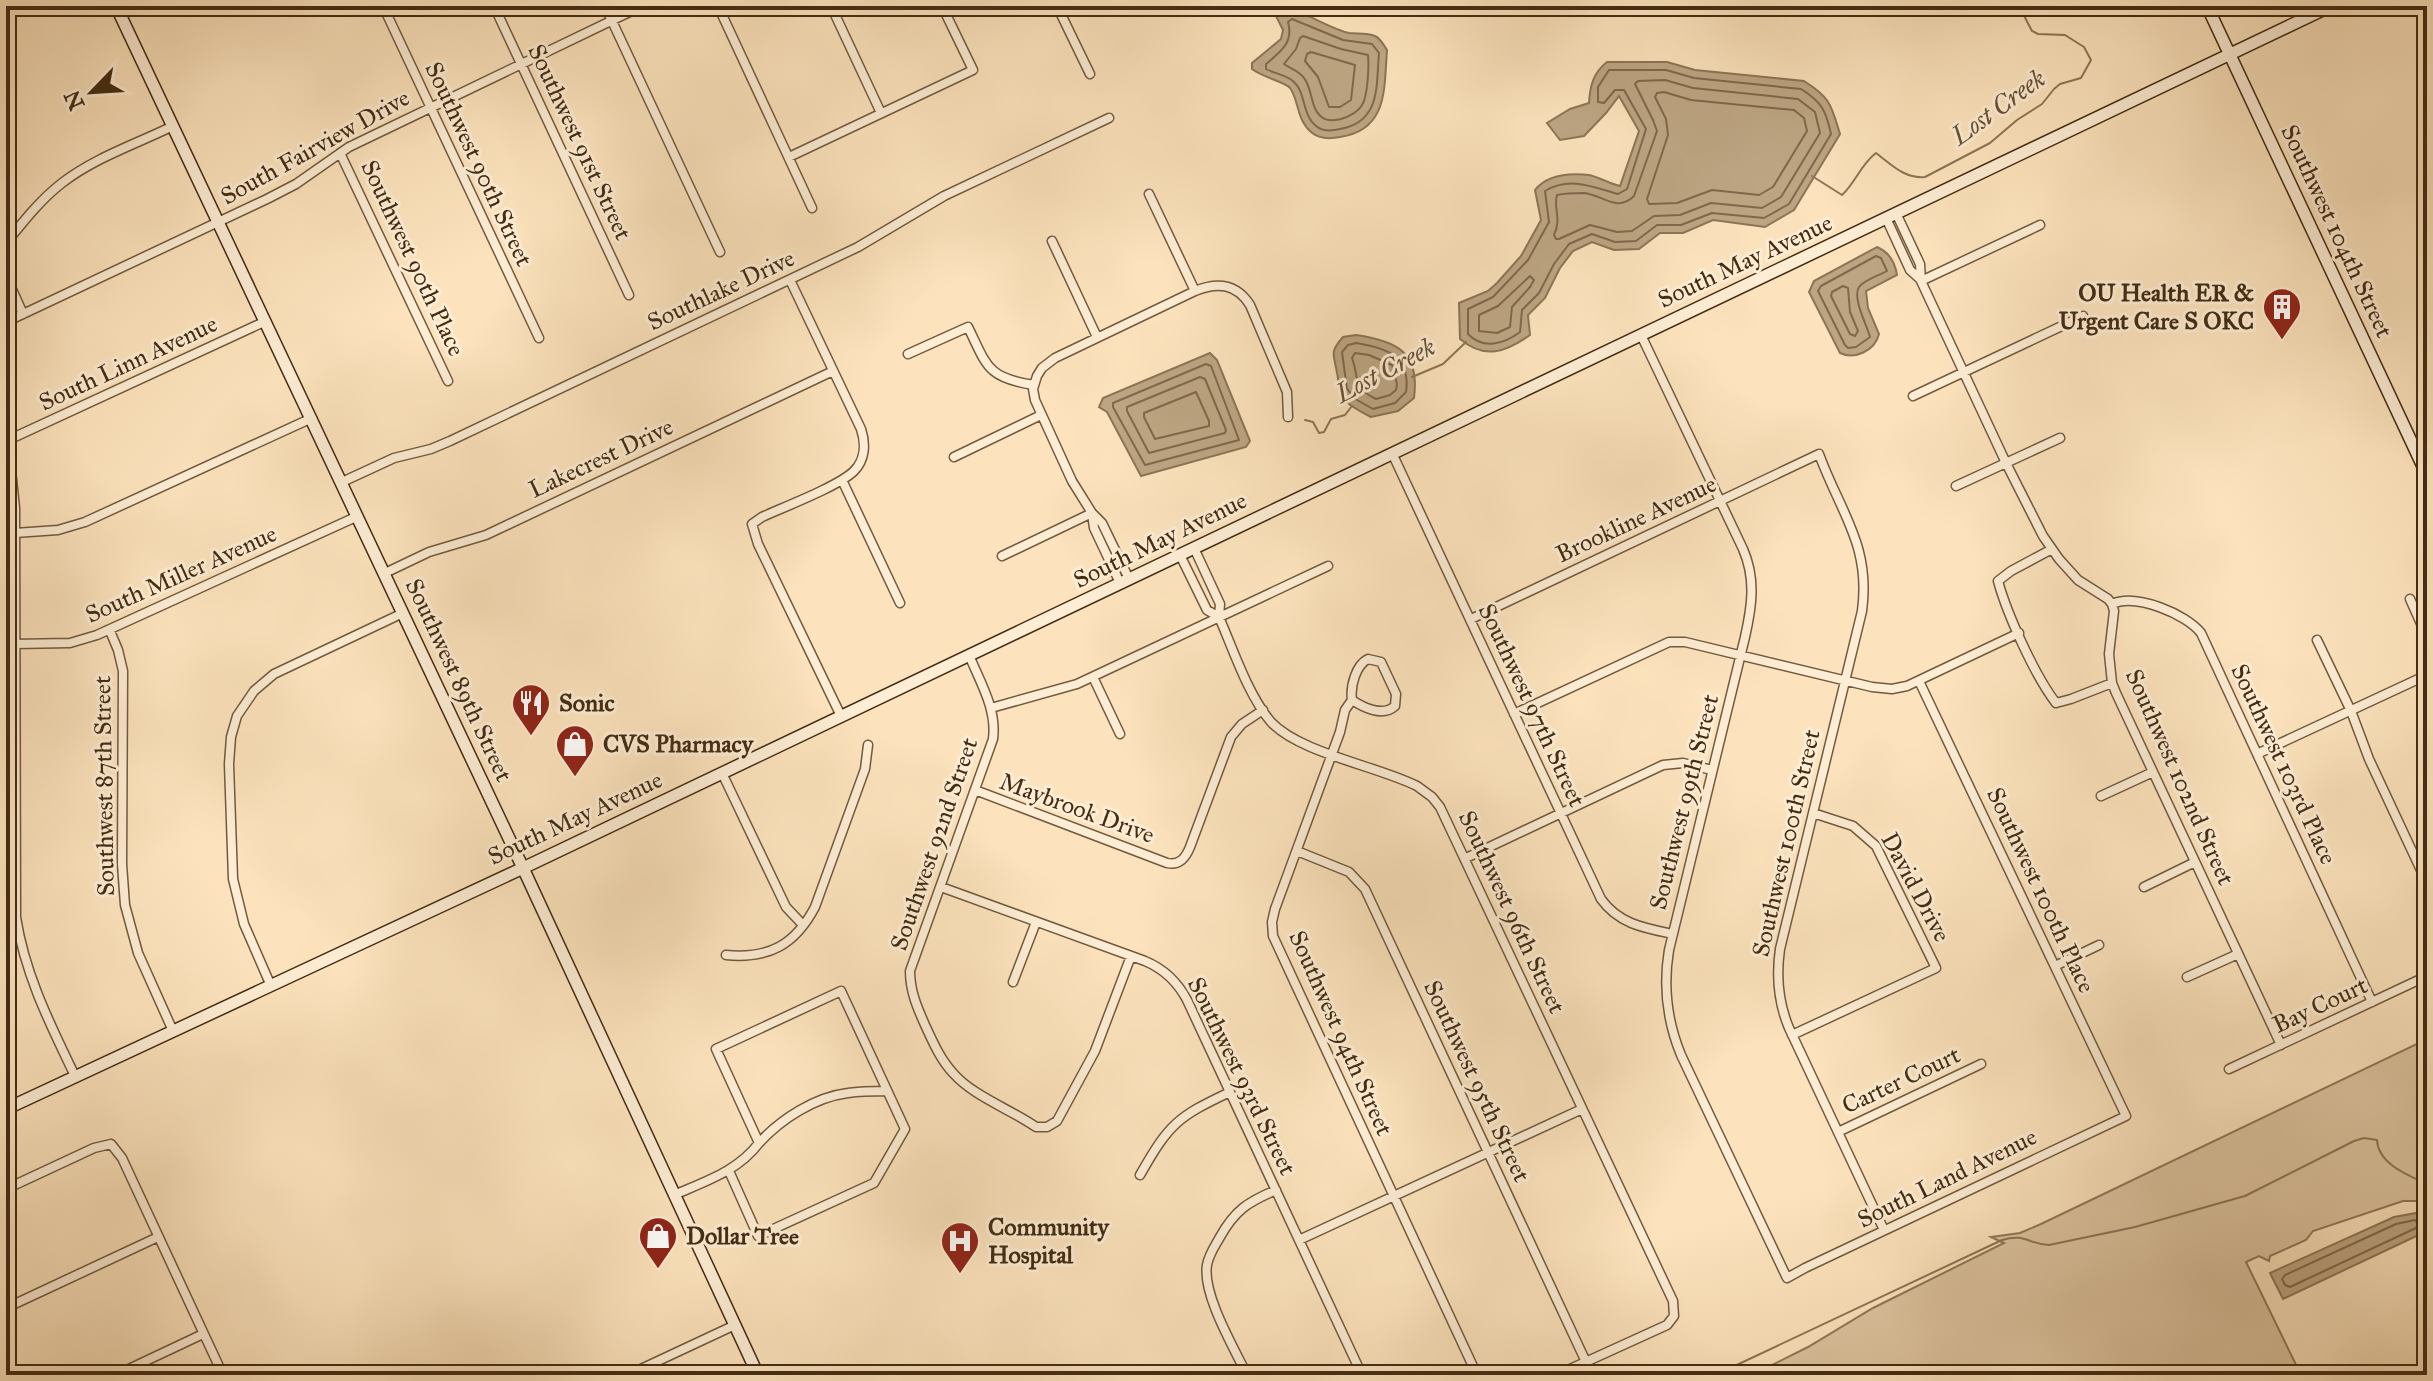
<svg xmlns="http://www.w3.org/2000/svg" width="2433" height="1381" viewBox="0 0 2433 1381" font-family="'IM FELL Great Primer',serif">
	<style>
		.green { fill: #ddc4a0; stroke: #90785a; stroke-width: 2 }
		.water { fill: #bda583; stroke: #8c7556; stroke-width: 2 }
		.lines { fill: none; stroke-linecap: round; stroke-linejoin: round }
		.shore { stroke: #80684b; stroke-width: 2 }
		.stream { stroke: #8c7556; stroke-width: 2 }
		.minor-casing { stroke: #715a3e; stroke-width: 11 }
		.secondary-casing { stroke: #432c13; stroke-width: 14 }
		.minor { stroke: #fdedd4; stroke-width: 8 }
		.secondary { stroke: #fdedd4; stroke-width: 11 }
		.labels { text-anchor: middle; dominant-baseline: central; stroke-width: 6; stroke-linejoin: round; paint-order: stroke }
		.street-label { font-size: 24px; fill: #432c13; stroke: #fdedd4 }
		.poi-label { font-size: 24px; font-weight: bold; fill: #432c13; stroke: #fdedd4; text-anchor: start }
		.water-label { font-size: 26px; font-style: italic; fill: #685035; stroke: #fdedd4 }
	</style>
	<rect width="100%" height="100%" fill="#fce3bd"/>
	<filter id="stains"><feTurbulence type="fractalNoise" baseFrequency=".0025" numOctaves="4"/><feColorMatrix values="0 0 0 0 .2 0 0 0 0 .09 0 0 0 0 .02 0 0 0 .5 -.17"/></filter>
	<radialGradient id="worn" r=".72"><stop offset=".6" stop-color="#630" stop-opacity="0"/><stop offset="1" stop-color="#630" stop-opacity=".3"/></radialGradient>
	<!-- green -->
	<path class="green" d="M2427,1039V1201H2403L2313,1231L2306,1240L2270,1256L2269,1261L2259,1256L2246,1262L2301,1375H1752L1808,1347L1873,1308L2004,1243L1991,1237L2020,1233L2041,1224Z"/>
	<!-- water -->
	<path class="water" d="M1282,9C1303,9 1327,28 1349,33C1357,34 1367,33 1375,36C1380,38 1384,45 1387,50C1384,89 1388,130 1340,137C1330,139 1319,139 1311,132C1296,119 1299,100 1290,88C1285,82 1262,77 1252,69V63L1281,39L1283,30L1276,16Z
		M1607,62H1667L1695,70L1804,81C1831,98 1831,105 1840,134L1794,210L1765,227L1713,220L1683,233H1660L1639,249L1614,250L1592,242L1573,251L1560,268L1545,298L1528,315L1530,335C1506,352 1485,360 1460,339L1459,303L1488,291L1497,283L1521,256L1541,220L1535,190C1547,175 1570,173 1589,175C1599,177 1610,184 1620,186L1639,131L1619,96L1606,113L1584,136L1560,140L1547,123L1570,109L1589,103C1590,86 1593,73 1607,62Z
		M1877,247C1889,252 1895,262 1897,275L1866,291L1868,308L1879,334C1875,351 1854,360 1840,353L1809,292L1814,281Z
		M1356,335C1397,341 1420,352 1414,398L1398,411L1371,417C1360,411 1346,405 1340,393C1337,387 1339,379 1337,373C1334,354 1329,353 1343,337Z
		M1210,353L1217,360L1250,441L1246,447L1141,476L1107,412L1099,407L1103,398Z
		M2427,1211V1231L2283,1299L2270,1273L2394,1217Z"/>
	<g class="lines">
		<!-- shore -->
		<path class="shore" d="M1292,19L1343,40L1372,44L1379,53C1376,86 1381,122 1340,129C1332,131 1323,132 1316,126C1302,115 1306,93 1294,82C1287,75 1275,74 1266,69V64C1280,52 1294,43 1288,22Z
			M1303,36L1341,49L1368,55C1369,65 1368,96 1362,105C1358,112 1348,117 1341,119C1336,120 1328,122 1323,118C1310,110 1313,89 1304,78C1299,71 1291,69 1284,64L1296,49L1300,38Z
			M1311,52L1355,65L1351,100L1340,107H1329L1318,77L1305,61L1307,54Z
			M1609,70H1666L1694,78L1801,89C1822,102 1826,111 1831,134L1789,204L1764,218L1712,213L1681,225H1657L1636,241L1615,242L1592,234L1569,244L1554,264L1539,293L1522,310L1520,332C1504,344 1483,350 1468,334V309L1493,297L1528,260L1549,222L1545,191C1570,176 1593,187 1618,194L1627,189L1646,129L1624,90H1615L1604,103L1598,102V87Z
			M1665,80L1693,88L1798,99L1815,112L1820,133L1781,197L1762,208L1711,203L1680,215L1654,216L1632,231L1617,232L1590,225L1559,239H1556L1554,235C1562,218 1553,208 1557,195C1566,193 1576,193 1584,193C1603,195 1617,213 1634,196L1657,131L1653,120L1635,84L1638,81Z
			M1664,92L1691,100L1794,110L1804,118L1807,131L1773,187L1759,195L1712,190L1677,203L1649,204L1647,199L1668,135L1666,119L1655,97L1657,93Z
			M1876,256L1881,258L1887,271C1880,275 1864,280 1859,287C1852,298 1867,325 1870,337L1856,347L1848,348L1845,345L1818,291L1821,286Z
			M1530,276L1534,280L1530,287L1512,307L1510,327L1497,333L1479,331V315L1498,306Z
			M1843,286L1848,288L1850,312L1858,331L1855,336L1850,334L1831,296L1832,292Z
			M1356,343C1387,348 1411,356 1406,392L1395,403L1373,409L1357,400L1347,389L1342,352L1348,345Z
			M1355,353L1369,355L1392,365L1397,384L1396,390L1390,395L1376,399C1351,387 1360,379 1352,358Z
			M1206,364L1211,366L1239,440L1145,465L1113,407V403Z
			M1200,377L1205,379L1226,430L1225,433L1149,453L1127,411V407Z
			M1196,392L1209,421V426L1155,439L1144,417V413Z
			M2415,1220L2418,1224L2416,1228L2290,1287L2285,1285L2282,1279L2285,1275L2396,1224Z"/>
		<!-- stream -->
		<path class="stream" d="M1812,176L1842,195C1856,182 1861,164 1876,153C1892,165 1905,179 1925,177L1990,143L2017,120L2042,104L2054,89L2060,84L2081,78L2091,60L2084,47L2065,35L2038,34L2032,31L2019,6
			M1412,377L1443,364L1466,342
			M1305,420L1313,422L1319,433L1324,432L1331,419L1345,415L1352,406
			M1708,1375L1726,1370L2002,1240C2026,1233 2027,1244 2049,1245L2135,1227L2245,1196L2354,1141L2364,1138L2377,1140C2378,1164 2408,1175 2427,1184"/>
		<!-- minor casing -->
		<g class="minor-casing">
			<path id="minor" d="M383,6L539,338
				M494,6L629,295
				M605,6L720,252
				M718,6L812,208
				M831,6L881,113
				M1057,6L1090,74
				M340,153L448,381
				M789,157L973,70L942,6
				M1149,194L1195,291
				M1896,213L1920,264L1921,281L2006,463L2043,536L2059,559L2078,580L2108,599L2112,604L2114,611L2109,654L2112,683L2116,693L2281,1045
				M1886,218L1910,270L1921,280
				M1052,241L1097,337
				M6,243C23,222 40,200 62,183C94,158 136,144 173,126
				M6,276L23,314
				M790,280L861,429C866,444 865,460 854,471C839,486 784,507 762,517L752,524L758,544L841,716
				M1921,281L2040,225
				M6,322L267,199L296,184L349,147L642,6
				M1641,335L1743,549C1756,579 1752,606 1745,637L1669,950C1663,986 1667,1021 1681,1055L1787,1278L1805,1268L2126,1116L1919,681
				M908,354L968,327C987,366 987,378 1034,385
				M1913,396L2083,316
				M6,441L266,321
				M1392,453L1601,899C1619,924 1644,928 1673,934
				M954,457L1041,415
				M6,459L12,479L15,508L16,917C25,975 50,1024 75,1076
				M842,480L900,603
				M342,482L394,458L431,449L450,441L858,247L944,196L1109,118
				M1956,486L2060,438
				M1092,514L1094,528L1120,583
				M15,533L58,530L85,522L312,418
				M1194,548L1220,604L1219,617C1233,649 1248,695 1271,722C1300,753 1377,766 1417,786L1432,797L1440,807L1673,1301L1674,1316L1667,1325L1557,1375
				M2052,549L2011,571L1998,581C2007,614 2035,676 2056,703L2071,699L2112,683
				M1180,555L1207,610L1219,617
				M1002,556L1092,513
				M385,573L429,552L486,535L833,371
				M1129,579L1102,523L1092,513L1072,481L1035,400L1033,389L1037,376L1042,368L1055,358L1195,291C1217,282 1236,283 1250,305L1287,392L1288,417
				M2410,599L2427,637
				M2112,604C2136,593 2186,614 2201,633L2372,1002
				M1471,619L1819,454C1840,512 1871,545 1862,611L1780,949C1776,977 1778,1002 1789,1028L1884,1230
				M110,631L118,650L123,671L122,864L125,905L138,953L173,1031
				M2317,640L2351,711L2369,759L2427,883
				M14,644L70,643L97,635L358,516
				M969,655C980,682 997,709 993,739L910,971C910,991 917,1007 925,1025C933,1042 940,1059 953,1073C973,1096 1010,1109 1036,1127H1047L1057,1121L1095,1051L1131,956
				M1093,677L1120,734
				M1352,700C1364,708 1383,717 1395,706L1396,694L1381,662L1368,659C1356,665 1350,686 1352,700L1345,710L1340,732L1275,909L1272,922L1273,936L1477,1375
				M991,708L1077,684L1328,566
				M1514,714L1669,642H1685L1872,687L1892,689L1907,686L2019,633
				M2257,754L2427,675
				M722,773L786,907L803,925
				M975,790L1167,863C1180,866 1186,857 1190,847L1231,737L1242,724L1263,710
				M2101,796L2153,772
				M1297,851L1349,872L1365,889L1586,1362
				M1466,858L1663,765L1683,763L1712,770
				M941,887L1145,961C1164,969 1177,981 1187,1000L1362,1375
				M2144,887L2195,862
				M726,955C769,959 795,945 815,907L865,769L868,745
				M2055,966L2099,945
				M2187,977L2238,954
				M1013,982L1036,922
				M271,986L244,924L233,879L229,764L231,737L237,716L254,691L274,674L403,613
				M1792,1035L1936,968L1876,846L1853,826L1813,813
				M2229,1069L2427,976
				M1838,1132L1981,1064
				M759,1143C781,1119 815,1097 848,1093C861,1091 874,1091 887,1091
				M1140,1175C1169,1124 1177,1117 1230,1092
				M6,1189L94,1148L111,1144L122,1158L223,1375
				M674,1195C706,1181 738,1171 759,1143L716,1049L841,991L905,1129L874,1183L758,1236L729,1171
				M1299,1240L1582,1109
				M6,1308L158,1237
				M116,1375L203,1334
				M628,1375L735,1325
				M1247,1375C1234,1348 1202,1294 1207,1265C1209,1254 1215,1246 1220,1237C1235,1210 1248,1202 1276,1190"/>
		</g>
		<!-- secondary casing -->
		<g class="secondary-casing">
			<path id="secondary" d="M116,6L523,868L758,1375
				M2207,6L2427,475
				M6,1109L523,868L2331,6"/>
		</g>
		<!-- minor -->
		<use href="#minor" class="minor"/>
		<!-- secondary -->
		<use href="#secondary" class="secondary"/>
	</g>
	<!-- icons -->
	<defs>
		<g id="building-pin" transform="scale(2)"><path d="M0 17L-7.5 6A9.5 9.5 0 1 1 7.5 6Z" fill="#8f2418" stroke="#fdedd4"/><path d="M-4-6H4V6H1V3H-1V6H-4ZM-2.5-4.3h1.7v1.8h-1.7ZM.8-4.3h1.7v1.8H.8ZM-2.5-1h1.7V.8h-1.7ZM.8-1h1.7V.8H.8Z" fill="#fff"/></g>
		<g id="restaurant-pin" transform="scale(2)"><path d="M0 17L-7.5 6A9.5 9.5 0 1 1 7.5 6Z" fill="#8f2418" stroke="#fdedd4"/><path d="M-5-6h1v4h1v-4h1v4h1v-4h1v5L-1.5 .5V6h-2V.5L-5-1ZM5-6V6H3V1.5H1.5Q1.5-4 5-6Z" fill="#fff"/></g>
		<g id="shop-pin" transform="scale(2)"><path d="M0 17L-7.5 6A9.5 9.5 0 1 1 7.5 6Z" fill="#8f2418" stroke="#fdedd4"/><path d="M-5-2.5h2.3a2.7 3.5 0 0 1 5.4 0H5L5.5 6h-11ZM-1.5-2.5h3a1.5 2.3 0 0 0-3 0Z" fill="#fff"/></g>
		<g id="hospital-pin" transform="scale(2)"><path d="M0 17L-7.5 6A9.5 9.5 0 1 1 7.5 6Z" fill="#8f2418" stroke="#fdedd4"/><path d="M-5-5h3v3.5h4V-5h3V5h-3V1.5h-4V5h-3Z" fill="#fff"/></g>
	</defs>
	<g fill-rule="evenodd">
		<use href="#building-pin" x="2282" y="307"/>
		<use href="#restaurant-pin" x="531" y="703"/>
		<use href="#shop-pin" x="575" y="744"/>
		<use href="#shop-pin" x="658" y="1236"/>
		<use href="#hospital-pin" x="960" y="1241"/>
	</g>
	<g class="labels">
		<!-- street labels -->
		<g class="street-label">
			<text transform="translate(580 142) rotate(65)">Southwest 91st Street</text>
			<text transform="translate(315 147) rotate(-29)">South Fairview Drive</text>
			<text transform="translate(479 164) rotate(65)">Southwest 90th Street</text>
			<text transform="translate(2337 231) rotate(65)">Southwest 104th Street</text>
			<text transform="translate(413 258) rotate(65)">Southwest 90th Place</text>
			<text transform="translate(1745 261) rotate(-25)">South May Avenue</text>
			<text transform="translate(721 290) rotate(-25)">Southlake Drive</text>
			<text transform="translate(128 363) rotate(-25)">South Linn Avenue</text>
			<text transform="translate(601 458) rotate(-25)">Lakecrest Drive</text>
			<text transform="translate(1636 519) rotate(-25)">Brookline Avenue</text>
			<text transform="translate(1160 540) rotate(-26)">South May Avenue</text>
			<text transform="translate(181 574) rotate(-24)">South Miller Avenue</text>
			<text transform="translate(459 680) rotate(65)">Southwest 89th Street</text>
			<text transform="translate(1532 705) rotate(65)">Southwest 97th Street</text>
			<text transform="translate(2284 764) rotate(65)">Southwest 103rd Place</text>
			<text transform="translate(2180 777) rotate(66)">Southwest 102nd Street</text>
			<text transform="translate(104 786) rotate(-91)">Southwest 87th Street</text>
			<text transform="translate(1684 802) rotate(-76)">Southwest 99th Street</text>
			<text transform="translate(1077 808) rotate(20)">Maybrook Drive</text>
			<text transform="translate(575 818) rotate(-25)">South May Avenue</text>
			<text transform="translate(1786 843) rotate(-77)">Southwest 100th Street</text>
			<text transform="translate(934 844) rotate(-71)">Southwest 92nd Street</text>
			<text transform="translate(1916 887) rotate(62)">David Drive</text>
			<text transform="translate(2041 890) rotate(65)">Southwest 100th Place</text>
			<text transform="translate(1512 912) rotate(65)">Southwest 96th Street</text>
			<text transform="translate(2320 1005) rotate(-25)">Bay Court</text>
			<text transform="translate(1341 1033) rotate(66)">Southwest 94th Street</text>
			<text transform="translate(1242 1076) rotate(64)">Southwest 93rd Street</text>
			<text transform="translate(1901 1080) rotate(-25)">Carter Court</text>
			<text transform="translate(1477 1081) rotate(65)">Southwest 95th Street</text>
			<text transform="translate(1947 1178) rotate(-26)">South Land Avenue</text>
		</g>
		<!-- poi labels -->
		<g class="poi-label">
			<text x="2254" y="293" text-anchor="end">OU Health ER &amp;<tspan x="2254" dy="28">Urgent Care S OKC</tspan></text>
			<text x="559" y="703">Sonic</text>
			<text x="603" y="744">CVS Pharmacy</text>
			<text x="988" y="1227">Community<tspan x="988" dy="28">Hospital</tspan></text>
			<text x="686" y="1236">Dollar Tree</text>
		</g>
		<!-- water labels -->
		<g class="water-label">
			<text transform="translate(1998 107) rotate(-36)">Lost Creek</text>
			<text transform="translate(1385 370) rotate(-28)">Lost Creek</text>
		</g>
	</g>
	<!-- margin -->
	<rect width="2433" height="1381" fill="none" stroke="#fce3bd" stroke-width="32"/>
	<rect x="8" y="8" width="2417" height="1365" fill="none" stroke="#432c13" stroke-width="4"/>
	<rect x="16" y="16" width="2401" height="1349" fill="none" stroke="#432c13" stroke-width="2"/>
	<!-- north arrow -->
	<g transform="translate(92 92) rotate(245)" stroke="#fdedd4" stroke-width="6" paint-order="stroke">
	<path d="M0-6L14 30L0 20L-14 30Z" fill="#432c13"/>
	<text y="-12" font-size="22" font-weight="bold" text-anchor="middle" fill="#432c13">N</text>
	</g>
	<rect width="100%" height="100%" filter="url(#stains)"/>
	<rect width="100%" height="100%" fill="url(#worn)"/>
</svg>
